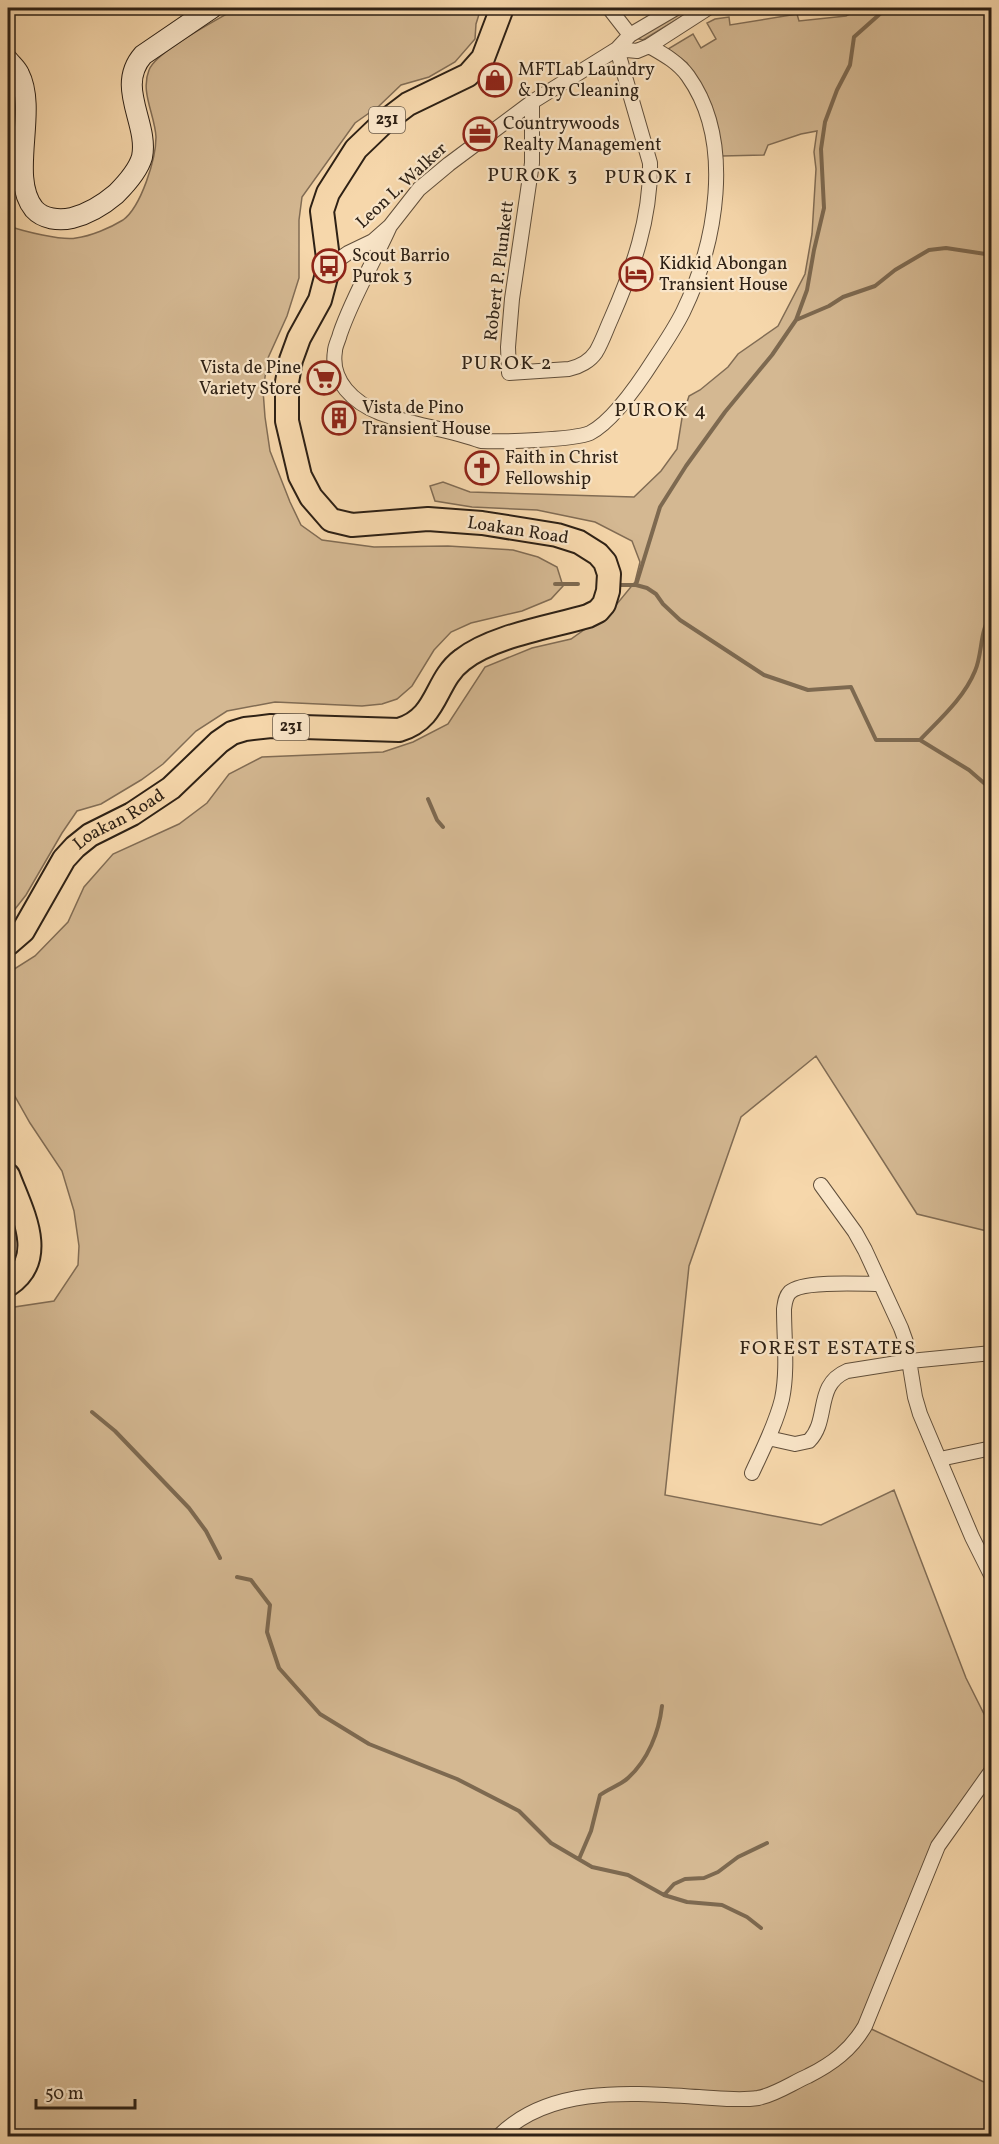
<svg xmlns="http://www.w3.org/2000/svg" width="999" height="2144" viewBox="0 0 999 2144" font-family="Vollkorn,serif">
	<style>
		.green { fill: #d4b892; stroke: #816c54; stroke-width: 1.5 }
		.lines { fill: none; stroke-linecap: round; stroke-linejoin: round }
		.stream { stroke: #7d6950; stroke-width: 4 }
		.street-casing { stroke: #604e3a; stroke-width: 16 }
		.secondary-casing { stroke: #2e2115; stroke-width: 22 }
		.primary-casing { stroke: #2e2115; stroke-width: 26 }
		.street { stroke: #f9e5c8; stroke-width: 14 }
		.secondary { stroke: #f9e5c8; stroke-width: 20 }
		.primary { stroke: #f6d7ab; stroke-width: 22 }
		.labels { text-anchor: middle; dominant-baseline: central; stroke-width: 4.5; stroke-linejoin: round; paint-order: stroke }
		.shield { fill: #f9e5c8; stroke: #6b5c4b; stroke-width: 1.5 }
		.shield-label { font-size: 16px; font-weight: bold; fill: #2e2115 }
		.poi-label { font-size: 18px; fill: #2e2115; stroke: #f9e5c8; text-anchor: start }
		.street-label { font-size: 18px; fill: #2e2115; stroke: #f9e5c8 }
		.neighbourhood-label { font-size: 20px; letter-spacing: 1.5px; fill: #2e2115; stroke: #f9e5c8 }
	</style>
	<rect width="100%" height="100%" fill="#f6d7ab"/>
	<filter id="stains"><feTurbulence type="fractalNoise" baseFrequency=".00333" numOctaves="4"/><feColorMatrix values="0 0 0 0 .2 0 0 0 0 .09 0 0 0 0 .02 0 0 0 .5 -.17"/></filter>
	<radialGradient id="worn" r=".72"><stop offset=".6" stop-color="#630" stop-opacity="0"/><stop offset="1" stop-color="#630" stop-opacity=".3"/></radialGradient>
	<!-- green -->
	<path class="green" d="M237,8H481L476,24L475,39L455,62L429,77L401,85L379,106L355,123L302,197L299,220V278L287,316L268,358L263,390L265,417L270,451L290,502L301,525L322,540L374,547L448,546L513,550L538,557L557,567L563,586L551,599L522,611L471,623L451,632L434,650L412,686L397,699L382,704L362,706L275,702L227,711L196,731L163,764L141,780L101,804L77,811L62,833L26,895L8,918V229L9,226C22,231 63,241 76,238C91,236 110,228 123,220C141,207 156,159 156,137C155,115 140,92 149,70C156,51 219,19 237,8Z
		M684,8H696L643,40L639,39V35Z
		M860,8H991V1232L917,1214L816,1056L741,1117L689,1266L665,1495L821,1525L894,1490L966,1678L991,1728V1770L938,1846L865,2026L988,2084L991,2076V2136H8V1308L54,1301L78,1265L79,1246L74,1211L62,1171L30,1123L8,1084V973L35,956L68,922L84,887L113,854L179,824L207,803L229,774L262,757L383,752L413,742L448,724L485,667L532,648L571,639L612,610L635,582L640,562L632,541L595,522L537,510L472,507L435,501L430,486L443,482L470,492L634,497L661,471L677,449L682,418L689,396L700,390L728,367L738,354L778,326L805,274L812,234L816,169L814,152L817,131L801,134L768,145L764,155L722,156L696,78L687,63L668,49L693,34L701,48L716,39L707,23L715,19L729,17L730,25L797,14L799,21L846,16Z"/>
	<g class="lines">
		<!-- stream -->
		<path class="stream" d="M796,320L829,306L843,297L875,286L895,270L929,250L946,248L992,255
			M555,584H578
			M615,585H636L647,588L656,594L663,604L680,620L764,675L808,690L851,687L876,740H920L969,770L992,790
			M636,585L660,507L686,466L725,412L772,355L796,320L807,290L814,250L824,208L821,149L825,122L837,90L850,65L854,37L881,13L885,8
			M920,740C940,719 964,698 975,671C983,653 979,630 992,614
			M428,799L437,820L443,827
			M92,1412L115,1431L189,1508L206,1531L220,1558
			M237,1577L251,1580L270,1605L267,1632L279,1668L320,1714L369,1744L457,1779L519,1811L551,1843L592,1867L628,1875L664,1895L687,1902L722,1905L747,1917L761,1928
			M579,1859L591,1831L600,1795C608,1789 622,1784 628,1778C648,1760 659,1732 662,1706
			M664,1895L674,1884L685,1879L704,1878L718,1872L738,1857L767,1843"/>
		<!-- street casing -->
		<g class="street-casing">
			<path id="street" d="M609,8L630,35
				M617,49L637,51L649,46L708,8
				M532,102V163L512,299L508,347L509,373L569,369C579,367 590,361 596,352C602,342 606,330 611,319C633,269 651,218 650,163L617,49
				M390,226C374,262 353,296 340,334C339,339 335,346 335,351C330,381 354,403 380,413C412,425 448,429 481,441C501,442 574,440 590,433C613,421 641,380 655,358C665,343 675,328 683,312C716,244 735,142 688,76C678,62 663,54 649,46
				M329,266L348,253L373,241L390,226L419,189L449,164L532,102L617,49L630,35L676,8
				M821,1185L855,1232L865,1250L901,1328L906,1342L915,1397L920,1414L972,1537L992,1577
				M768,1438L795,1444L809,1441C830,1420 814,1385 847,1371L910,1361L992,1353
				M940,1459L992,1448
				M752,1473C763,1449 776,1424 782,1399C788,1370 784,1339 784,1309C785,1303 785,1297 790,1292C803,1280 862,1284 880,1284
				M499,2136C550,2085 632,2093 699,2097C718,2098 738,2101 758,2098C775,2095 792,2083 808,2076C832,2064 851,2050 865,2026L938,1846L992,1770"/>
		</g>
		<!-- secondary casing -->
		<g class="secondary-casing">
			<path id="secondary" d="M8,60C12,65 17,69 19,74C38,111 8,177 34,209C43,219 59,221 72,218C88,214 103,205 116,194C126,184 138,171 142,157C149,123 115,87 143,55L212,8"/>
		</g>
		<!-- primary casing -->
		<g class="primary-casing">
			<g id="primary">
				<path id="s1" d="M8,944L23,931L64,859L75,847L90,835L132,814L171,788L219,742L232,733L245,729L271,726L399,730C439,718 434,681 462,660C492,636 551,627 588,616L598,611L604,604L608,591L609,574L605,562L598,554L579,542L557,535L482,523L428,519L352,525L331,520L311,497L300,476L287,421V382L291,360L299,338L320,300L329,266L322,211L328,193L356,149L383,123L408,104L468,75L483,58L502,8"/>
				<path d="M8,1175C21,1210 49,1258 8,1285"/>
			</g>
		</g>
		<!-- street -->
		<use href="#street" class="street"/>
		<!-- secondary -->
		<use href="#secondary" class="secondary"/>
		<!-- primary -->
		<use href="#primary" class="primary"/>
	</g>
	<!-- icons -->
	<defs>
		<g id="shop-ring" transform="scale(1.725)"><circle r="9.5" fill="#f9e5c8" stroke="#8f2418" stroke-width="1.5"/><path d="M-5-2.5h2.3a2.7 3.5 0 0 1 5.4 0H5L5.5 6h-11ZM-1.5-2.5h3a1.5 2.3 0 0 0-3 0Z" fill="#8f2418"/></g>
		<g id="office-ring" transform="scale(1.725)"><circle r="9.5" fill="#f9e5c8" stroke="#8f2418" stroke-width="1.5"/><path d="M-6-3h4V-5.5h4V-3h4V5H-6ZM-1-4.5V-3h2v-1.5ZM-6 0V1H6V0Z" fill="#8f2418"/></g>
		<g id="bus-ring" transform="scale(1.725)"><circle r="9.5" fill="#f9e5c8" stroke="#8f2418" stroke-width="1.5"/><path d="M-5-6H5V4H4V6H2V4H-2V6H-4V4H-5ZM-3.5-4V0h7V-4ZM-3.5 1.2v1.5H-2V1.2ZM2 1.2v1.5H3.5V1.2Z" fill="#8f2418"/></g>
		<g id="hotel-ring" transform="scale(1.725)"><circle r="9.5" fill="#f9e5c8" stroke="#8f2418" stroke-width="1.5"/><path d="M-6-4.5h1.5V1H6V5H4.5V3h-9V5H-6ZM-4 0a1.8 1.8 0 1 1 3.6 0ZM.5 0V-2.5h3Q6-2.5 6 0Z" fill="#8f2418"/></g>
		<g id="supermarket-ring" transform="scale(1.725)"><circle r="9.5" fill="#f9e5c8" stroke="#8f2418" stroke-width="1.5"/><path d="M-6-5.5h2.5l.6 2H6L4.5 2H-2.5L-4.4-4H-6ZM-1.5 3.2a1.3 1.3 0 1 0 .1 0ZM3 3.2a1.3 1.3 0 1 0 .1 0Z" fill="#8f2418"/></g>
		<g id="building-ring" transform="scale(1.725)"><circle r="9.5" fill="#f9e5c8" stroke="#8f2418" stroke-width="1.5"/><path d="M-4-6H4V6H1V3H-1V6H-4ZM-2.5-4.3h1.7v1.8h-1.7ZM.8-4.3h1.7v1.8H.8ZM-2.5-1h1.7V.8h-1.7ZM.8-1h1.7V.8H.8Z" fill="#8f2418"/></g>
		<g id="church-ring" transform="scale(1.725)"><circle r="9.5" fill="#f9e5c8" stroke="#8f2418" stroke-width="1.5"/><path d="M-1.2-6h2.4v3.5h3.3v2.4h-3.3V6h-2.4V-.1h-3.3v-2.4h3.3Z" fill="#8f2418"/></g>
	</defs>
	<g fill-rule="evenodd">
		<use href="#shop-ring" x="495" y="80"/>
		<use href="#office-ring" x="480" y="134"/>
		<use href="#bus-ring" x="329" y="266"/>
		<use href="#hotel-ring" x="636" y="274"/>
		<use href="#supermarket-ring" x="324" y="378"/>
		<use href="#building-ring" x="339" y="418"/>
		<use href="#church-ring" x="482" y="468"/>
	</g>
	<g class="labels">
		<!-- shield labels -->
		<g class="shield">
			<rect x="369" y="107" width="36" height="26" rx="4.5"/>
			<rect x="273" y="714" width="36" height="26" rx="4.5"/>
		</g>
		<g class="shield-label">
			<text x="387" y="120">231</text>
			<text x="291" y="727">231</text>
		</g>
		<!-- poi labels -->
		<g class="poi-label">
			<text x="518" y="70">MFTLab Laundry<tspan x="518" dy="21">&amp; Dry Cleaning</tspan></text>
			<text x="503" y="124">Countrywoods<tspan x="503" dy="21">Realty Management</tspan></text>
			<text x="352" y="256">Scout Barrio<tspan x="352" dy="21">Purok 3</tspan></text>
			<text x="659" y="264">Kidkid Abongan<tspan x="659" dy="21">Transient House</tspan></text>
			<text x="301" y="368" text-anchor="end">Vista de Pine<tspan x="301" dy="21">Variety Store</tspan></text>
			<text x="362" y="408">Vista de Pino<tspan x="362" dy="21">Transient House</tspan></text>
			<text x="505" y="458">Faith in Christ<tspan x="505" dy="21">Fellowship</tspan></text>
		</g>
		<!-- street labels -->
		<g class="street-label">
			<text transform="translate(402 186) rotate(-43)">Leon L. Walker</text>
			<text transform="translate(500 271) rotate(-83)">Robert P. Plunkett</text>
			<text transform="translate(518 531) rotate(9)">Loakan Road</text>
			<text stroke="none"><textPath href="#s1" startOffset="171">Loakan Road</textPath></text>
		</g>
		<!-- neighbourhood labels -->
		<g class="neighbourhood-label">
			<text x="533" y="176">PUROK 3</text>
			<text x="649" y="178">PUROK 1</text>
			<text x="507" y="364">PUROK 2</text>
			<text x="661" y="411">PUROK 4</text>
			<text x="828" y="1349">FOREST ESTATES</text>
		</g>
	</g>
	<!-- margin -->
	<rect width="999" height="2144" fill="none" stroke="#f6d7ab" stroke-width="30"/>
	<rect x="9" y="9" width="981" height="2126" fill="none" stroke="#2e2115" stroke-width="3"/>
	<rect x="15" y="15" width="969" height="2114" fill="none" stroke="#2e2115" stroke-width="1.5"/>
	<!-- scale -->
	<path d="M36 2099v9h99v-9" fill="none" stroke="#2e2115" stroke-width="3"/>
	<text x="45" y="2099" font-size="18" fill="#2e2115" stroke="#f9e5c8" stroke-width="4.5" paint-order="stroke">50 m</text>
	<rect width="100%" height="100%" filter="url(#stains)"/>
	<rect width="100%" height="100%" fill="url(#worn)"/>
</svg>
